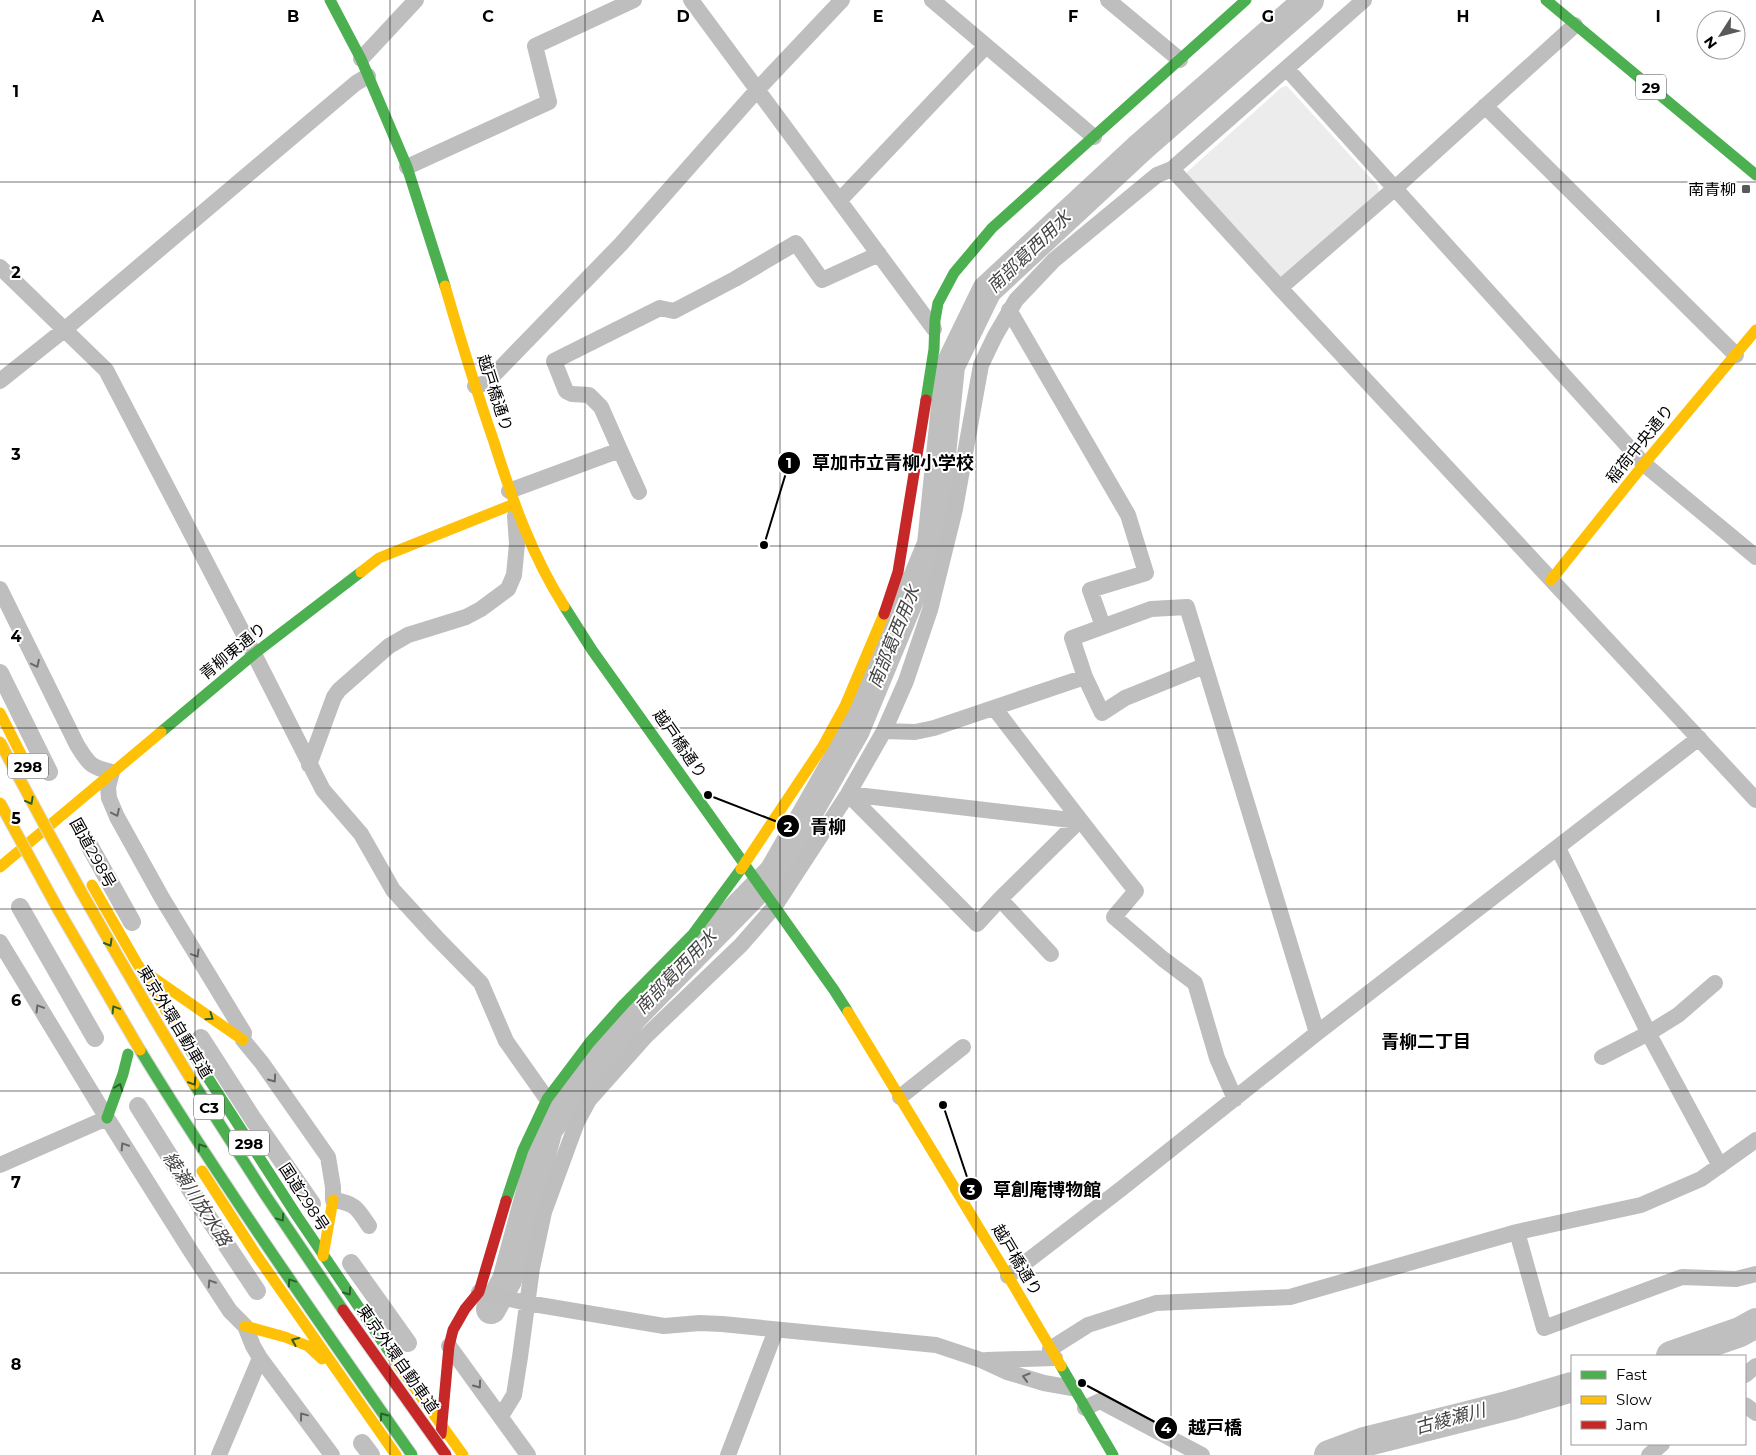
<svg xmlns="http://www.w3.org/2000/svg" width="1756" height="1455" viewBox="0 0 1756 1455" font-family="Montserrat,'Noto Sans JP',sans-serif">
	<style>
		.green { fill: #ececec }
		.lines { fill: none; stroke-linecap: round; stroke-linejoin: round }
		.canal { stroke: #bfbfbf; stroke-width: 18 }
		.river { stroke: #bfbfbf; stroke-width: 30 }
		.street { stroke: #bebebe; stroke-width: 16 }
		.fast { stroke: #4caf50; stroke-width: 11 }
		.slow { stroke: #ffc107; stroke-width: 11 }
		.jam { stroke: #c62828; stroke-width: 11 }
		.fast-bridge-casing { stroke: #dbdbdb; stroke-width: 13; stroke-linecap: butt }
		.slow-bridge-casing { stroke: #dbdbdb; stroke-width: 13; stroke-linecap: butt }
		.jam-bridge-casing { stroke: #dbdbdb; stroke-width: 13; stroke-linecap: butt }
		.fast-bridge { stroke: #4caf50; stroke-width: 11 }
		.slow-bridge { stroke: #ffc107; stroke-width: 11 }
		.jam-bridge { stroke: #c62828; stroke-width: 11 }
		.oneway { stroke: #686868 }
		.oneway2 { stroke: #2a602c }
		.grid { fill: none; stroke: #000; stroke-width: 1; stroke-opacity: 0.55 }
		.poi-dot { fill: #595959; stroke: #fff; stroke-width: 2 }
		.labels { text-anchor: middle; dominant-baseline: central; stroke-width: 4; stroke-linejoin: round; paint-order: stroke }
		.shield { fill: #fff; stroke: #4c4c4c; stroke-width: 1 }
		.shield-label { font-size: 15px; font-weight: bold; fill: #000 }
		.poi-label { font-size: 16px; fill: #000; stroke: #fff; text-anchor: end }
		.street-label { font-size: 16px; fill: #000; stroke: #fff }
		.water-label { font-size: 18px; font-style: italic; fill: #444; stroke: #fff }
		.neighbourhood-label { font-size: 18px; font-weight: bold; fill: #000; stroke: #fff }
		.grid-label { font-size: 16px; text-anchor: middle; font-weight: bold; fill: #000; stroke: #fff; stroke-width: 4; stroke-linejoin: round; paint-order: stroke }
		.leader { fill: none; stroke: #000; stroke-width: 2 }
		.callout-dot { fill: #000; stroke: #fff; stroke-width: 2 }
		.mark-label { font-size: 15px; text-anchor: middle; font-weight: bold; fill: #fff }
		.callout-label { font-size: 18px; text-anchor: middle; font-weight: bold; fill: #000; stroke: #fff; stroke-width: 4; stroke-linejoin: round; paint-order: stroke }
	</style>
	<rect width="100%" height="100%" fill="#fff"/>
	<!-- green -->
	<path class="green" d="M1287,86L1378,186L1379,194L1280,281L1187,178V172L1282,87Z"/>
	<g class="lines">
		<!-- canal -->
		<path class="canal" d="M0,673L49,772
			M89,845L132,922
			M20,907L95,1038
			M201,1038L253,1119L312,1204
			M138,1106L202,1208L257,1291
			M351,1263L408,1343
			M362,1443L371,1455"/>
		<!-- river -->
		<path class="river" d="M491,1309L507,1280L548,1129L632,1017L774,872L855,730L932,544L950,366L987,290L1141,147L1309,0
			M1671,1356L1740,1332L1756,1323
			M1329,1455L1364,1442L1511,1405L1572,1387"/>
		<!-- street -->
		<path class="street" d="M691,0L934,329
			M932,0L1094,137
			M1108,0L1180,60
			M361,59L416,0
			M1287,69L1644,464L1756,557
			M1485,106L1736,355
			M407,167L549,102L535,46L634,0
			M1172,169L1280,288L1756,800
			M840,200L986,46
			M0,267L106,370L254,654L323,790L361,834L393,890L436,937L481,983L506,1041L547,1099
			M1280,288L1394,189L1575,25
			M1009,310L1128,515L1146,573L1090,590L1103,626
			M0,381L64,330L356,83L368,76
			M475,386L486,383L621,244L758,89L842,0
			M620,450L639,492
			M509,491L620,450L601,407L589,395L572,394L566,391L554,361L660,308L674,311L735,279L796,243L822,280L879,254
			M0,589L77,745C89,764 90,767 112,772L108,787L109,798L117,817L162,898L244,1033L243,1040L262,1063L328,1157L333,1187V1200C355,1203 357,1208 369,1226
			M1204,666L1125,698L1102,713L1085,677L1072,638L1151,609L1187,607L1317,1033
			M995,709C1042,770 1088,831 1136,891L1114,917L1163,959L1195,983L1217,1058L1235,1099
			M884,731L915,732L934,728L1085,677
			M309,765L334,697L339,690L389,646L408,635L466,617L481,609L508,589L514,575L517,544L515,516
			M848,794L1079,821L1000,899L977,924Z
			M1558,848L1652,1040L1720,1166
			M1000,899L1051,954
			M0,942L107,1118L190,1250L230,1311L245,1326L253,1346L260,1358L332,1455
			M1602,1057L1649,1033L1678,1015L1715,983
			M900,1097L963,1047
			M0,1165L107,1118
			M1517,1232L1544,1328L1682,1277L1736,1279L1756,1274
			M1008,1276L1121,1189L1317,1033L1699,738
			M479,1292L527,1303L664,1326L700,1323L722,1324L936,1345L981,1360L1007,1372L1044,1383L1072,1388
			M449,1346L528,1455
			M1050,1349L1088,1325L1156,1303L1290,1297L1517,1232L1641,1205L1701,1179L1756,1140
			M986,1360L1055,1358
			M1745,1375L1756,1366
			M1745,1405L1756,1413
			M1085,1408L1100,1401L1202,1455
			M501,1416L514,1395L520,1357L532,1268L544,1212L577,1122L589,1100L646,1036L741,945L775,906L848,794L884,731L906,681L930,610L955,509L981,365L995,336L1016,300L1054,260L1157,175L1172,169L1364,0
			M219,1455L260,1358
			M728,1455L776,1330
			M1649,1455L1662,1444"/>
		<!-- fast -->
		<path class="fast" d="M330,0L361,59L407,167L445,286
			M1546,0L1756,175
			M926,400L934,349L935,320L938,303L954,273L992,228L1246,0
			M564,606L592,650L834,990L848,1012
			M161,732L254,654L361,572
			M190,1050L297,1216L394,1359
			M107,1118L123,1074L128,1054
			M506,1201L523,1150L547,1099L590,1042L624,1004L693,934L741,869
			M1061,1366L1113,1455"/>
		<!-- slow -->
		<path class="slow" d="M445,286C460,338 476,390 494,442C512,499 532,556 564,606
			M361,572L379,558L514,504
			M1551,580L1644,464L1756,330
			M0,713L28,768
			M0,867L161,732
			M741,869L823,746L845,706L884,614
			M92,885L135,960L190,1050
			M148,974L243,1040
			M848,1012L1008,1276L1061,1366
			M202,1171L257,1256L396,1455
			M323,1256L333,1200
			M245,1326L285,1337L308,1346L322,1359
			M394,1359L463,1455"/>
		<!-- jam -->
		<path class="jam" d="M884,614L898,572L926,400
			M441,1434L449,1346L453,1330L465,1309L479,1292L506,1201"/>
		<!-- fast-bridge casing -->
		<g class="fast-bridge-casing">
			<path id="fast-bridge" d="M140,1050C225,1189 319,1322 412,1455
				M194,1084L266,1196L343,1310"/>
		</g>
		<!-- slow-bridge casing -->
		<g class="slow-bridge-casing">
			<path id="slow-bridge" d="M0,742C61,858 125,972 194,1084
				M0,803L59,911L140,1050"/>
		</g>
		<!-- jam-bridge casing -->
		<g class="jam-bridge-casing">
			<path id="jam-bridge" d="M343,1310L446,1455"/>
		</g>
		<!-- fast-bridge -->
		<use href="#fast-bridge" class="fast-bridge"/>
		<!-- slow-bridge -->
		<use href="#slow-bridge" class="slow-bridge"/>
		<!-- jam-bridge -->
		<use href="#jam-bridge" class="jam-bridge"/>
	</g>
	<!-- one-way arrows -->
	<defs><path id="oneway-chevron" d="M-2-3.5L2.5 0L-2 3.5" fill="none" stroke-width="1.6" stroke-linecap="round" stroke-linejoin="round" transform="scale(1.25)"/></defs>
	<g class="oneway">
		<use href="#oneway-chevron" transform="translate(36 664) rotate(64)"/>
		<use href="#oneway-chevron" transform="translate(116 813) rotate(65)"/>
		<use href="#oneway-chevron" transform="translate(196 954) rotate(59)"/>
		<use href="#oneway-chevron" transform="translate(39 1008) rotate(-121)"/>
		<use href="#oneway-chevron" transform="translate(273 1079) rotate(55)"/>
		<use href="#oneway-chevron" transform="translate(124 1146) rotate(-122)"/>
		<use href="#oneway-chevron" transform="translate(211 1283) rotate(-123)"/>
		<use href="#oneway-chevron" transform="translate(1026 1377) rotate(-163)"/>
		<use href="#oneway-chevron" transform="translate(478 1385) rotate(54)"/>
		<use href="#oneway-chevron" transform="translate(303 1416) rotate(-127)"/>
	</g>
	<g class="oneway2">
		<use href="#oneway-chevron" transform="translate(30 801) rotate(62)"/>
		<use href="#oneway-chevron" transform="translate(109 943) rotate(60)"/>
		<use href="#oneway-chevron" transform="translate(115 1009) rotate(-121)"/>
		<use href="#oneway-chevron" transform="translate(210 1017) rotate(35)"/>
		<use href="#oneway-chevron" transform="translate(193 1082) rotate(58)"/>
		<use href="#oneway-chevron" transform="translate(119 1087) rotate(-69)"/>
		<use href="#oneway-chevron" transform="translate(201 1147) rotate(-123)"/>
		<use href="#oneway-chevron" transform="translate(281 1218) rotate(56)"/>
		<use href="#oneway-chevron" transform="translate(291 1282) rotate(-124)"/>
		<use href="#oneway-chevron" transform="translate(348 1292) rotate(55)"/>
		<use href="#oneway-chevron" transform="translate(295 1341) rotate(-157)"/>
		<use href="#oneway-chevron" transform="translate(383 1416) rotate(-125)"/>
	</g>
	<!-- grid -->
	<path class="grid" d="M195,0V1455M390,0V1455M585,0V1455M780,0V1455M976,0V1455M1171,0V1455M1366,0V1455M1561,0V1455M0,182H1756M0,364H1756M0,546H1756M0,728H1756M0,909H1756M0,1091H1756M0,1273H1756"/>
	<!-- markers -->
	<rect class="poi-dot" x="1741" y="184" width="10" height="10" rx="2.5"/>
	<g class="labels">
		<!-- shield labels -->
		<g class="shield">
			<rect x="1636" y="74.5" width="30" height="25" rx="4"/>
			<rect x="8" y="753.5" width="40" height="25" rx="4"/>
			<rect x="194" y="1094.5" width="30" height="25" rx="4"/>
			<rect x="229" y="1130.5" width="40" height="25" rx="4"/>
		</g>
		<g class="shield-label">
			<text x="1651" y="87">29</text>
			<text x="28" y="766">298</text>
			<text x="209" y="1107">C3</text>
			<text x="249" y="1143">298</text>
		</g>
		<!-- poi labels -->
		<g class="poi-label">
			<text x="1736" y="189">南青柳</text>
		</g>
		<!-- street labels -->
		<g class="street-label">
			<text transform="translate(495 393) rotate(72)">越戸橋通り</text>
			<text transform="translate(1640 444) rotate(-51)">稲荷中央通り</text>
			<text transform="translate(233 651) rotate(-39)">青柳東通り</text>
			<text transform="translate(680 744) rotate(55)">越戸橋通り</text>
			<text transform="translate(93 853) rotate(61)">国道298号</text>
			<text transform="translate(175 1022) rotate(59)">東京外環自動車道</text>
			<text transform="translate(304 1197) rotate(57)">国道298号</text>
			<text transform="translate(1017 1260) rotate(59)">越戸橋通り</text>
			<text transform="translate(398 1359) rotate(55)">東京外環自動車道</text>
		</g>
		<!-- water labels -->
		<g class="water-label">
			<text transform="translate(1029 252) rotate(-44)">南部葛西用水</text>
			<text transform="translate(894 637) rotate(-68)">南部葛西用水</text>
			<text transform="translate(676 972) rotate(-46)">南部葛西用水</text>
			<text transform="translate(197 1199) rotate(57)">綾瀬川放水路</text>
			<text transform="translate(1450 1419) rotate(-15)">古綾瀬川</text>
		</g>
		<!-- neighbourhood labels -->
		<g class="neighbourhood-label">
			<text x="1426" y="1042">青柳二丁目</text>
		</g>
	</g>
	<g class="grid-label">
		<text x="98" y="22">A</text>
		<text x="293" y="22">B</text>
		<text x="488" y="22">C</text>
		<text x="683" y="22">D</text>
		<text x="878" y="22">E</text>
		<text x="1073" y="22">F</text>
		<text x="1268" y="22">G</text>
		<text x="1463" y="22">H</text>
		<text x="1658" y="22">I</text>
		<text x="16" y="97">1</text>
		<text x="16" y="278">2</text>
		<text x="16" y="460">3</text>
		<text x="16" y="642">4</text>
		<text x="16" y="824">5</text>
		<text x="16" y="1006">6</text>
		<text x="16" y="1188">7</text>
		<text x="16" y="1370">8</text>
	</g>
	<!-- callouts -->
	<path class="leader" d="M764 545L789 463M708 795L788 826M943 1105L971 1189M1082 1383L1166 1428"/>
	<g class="callout-dot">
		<circle cx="764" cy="545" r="5"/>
		<circle cx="708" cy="795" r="5"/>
		<circle cx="943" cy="1105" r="5"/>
		<circle cx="1082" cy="1383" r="5"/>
		<circle cx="789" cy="463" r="12"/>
		<circle cx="788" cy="826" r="12"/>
		<circle cx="971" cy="1189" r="12"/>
		<circle cx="1166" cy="1428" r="12"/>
	</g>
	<g class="mark-label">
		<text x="789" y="468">1</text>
		<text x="788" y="832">2</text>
		<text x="971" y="1195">3</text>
		<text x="1166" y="1433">4</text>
	</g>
	<g class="callout-label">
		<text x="893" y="469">草加市立青柳小学校</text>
		<text x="828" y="833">青柳</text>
		<text x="1047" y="1196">草創庵博物館</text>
		<text x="1215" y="1434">越戸橋</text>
	</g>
	<!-- legend -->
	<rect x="1571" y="1355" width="175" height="90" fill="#ffffff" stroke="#999999"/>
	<rect x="1581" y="1371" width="25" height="8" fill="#4caf50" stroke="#999999"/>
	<text x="1616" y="1380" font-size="15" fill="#000000">Fast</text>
	<rect x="1581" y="1396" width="25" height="8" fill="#ffc107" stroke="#999999"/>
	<text x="1616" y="1405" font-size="15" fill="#000000">Slow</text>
	<rect x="1581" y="1421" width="25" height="8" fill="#c62828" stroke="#999999"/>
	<text x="1616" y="1430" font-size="15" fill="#000000">Jam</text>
	<!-- north arrow -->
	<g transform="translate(1721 35) rotate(234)"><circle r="24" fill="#ffffff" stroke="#999999"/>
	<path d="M0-4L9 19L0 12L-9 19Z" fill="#595959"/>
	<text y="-8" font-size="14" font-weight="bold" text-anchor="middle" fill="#000000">N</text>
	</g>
</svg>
